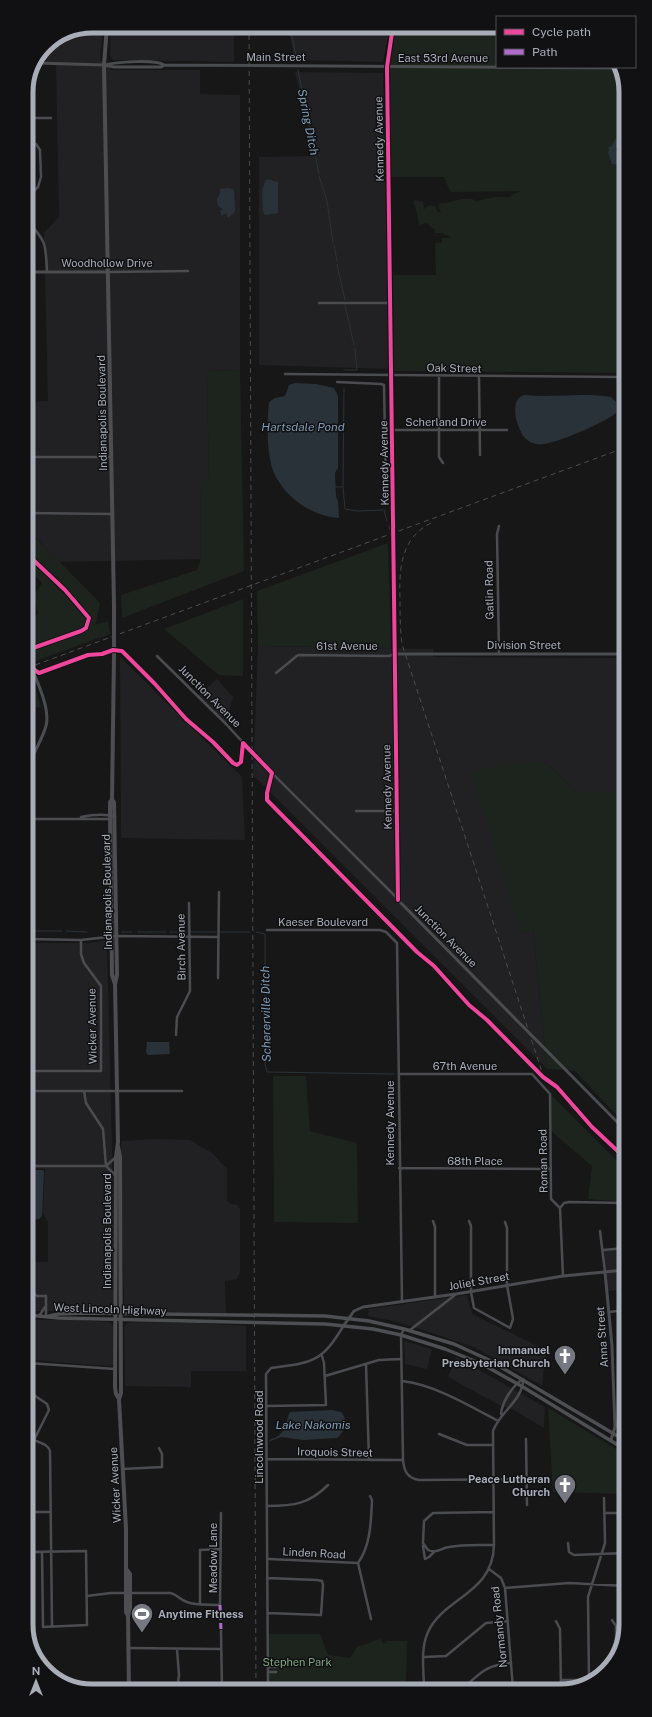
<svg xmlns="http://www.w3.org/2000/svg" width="652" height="1717" viewBox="0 0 652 1717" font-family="'Public Sans',sans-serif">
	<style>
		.built { fill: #212123 }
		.green { fill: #1d241e }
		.water { fill: #2a3239 }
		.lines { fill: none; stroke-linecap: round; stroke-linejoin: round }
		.stream { stroke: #2a3239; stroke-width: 1 }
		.minor-tunnel { stroke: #343537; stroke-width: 2.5; stroke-dasharray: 2.5 1; stroke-linecap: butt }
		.minor { stroke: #4b4c50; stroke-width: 2.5 }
		.tertiary { stroke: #4b4c50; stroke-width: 3 }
		.primary { stroke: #4d4f52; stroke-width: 3.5 }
		.trunk { stroke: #4e4e52; stroke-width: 4 }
		.rail { stroke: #4b4c4f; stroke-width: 1; stroke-dasharray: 5 4; stroke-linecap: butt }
		.trunk-bridge { stroke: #4e4e52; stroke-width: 4 }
		.quiet { stroke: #b06ccc; stroke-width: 3; stroke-dasharray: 6 3; stroke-linecap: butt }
		.cycleway-casing { stroke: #111113; stroke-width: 6 }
		.cycleway { stroke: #ed469a; stroke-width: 4 }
		.labels { text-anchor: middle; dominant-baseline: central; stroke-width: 3; stroke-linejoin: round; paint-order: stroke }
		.street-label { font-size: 11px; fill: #a8adb8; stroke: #111113 }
		.poi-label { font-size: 11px; font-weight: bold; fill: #a8adb8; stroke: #111113; text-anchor: end }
		.park-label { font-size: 11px; fill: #7fa381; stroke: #111113 }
		.water-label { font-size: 12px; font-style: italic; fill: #7f9bb3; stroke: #111113 }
		.rim { fill: none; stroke: #a8adb8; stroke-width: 5 }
	</style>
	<rect width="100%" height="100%" fill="#171717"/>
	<!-- built -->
	<path class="built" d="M92,26H103L100,59L111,70H200V94L240,95V370L207,371L209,480H200L201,559L59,562L27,528V402L48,401L44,233L59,217L56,64H45V45Z
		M111,26H234V62L113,60L110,56Z
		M254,26H287L288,28L389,32L383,62L295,60L289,33H254Z
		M295,72L383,73L390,369L259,365V157L316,156Z
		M258,646L433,649V657L625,658V792H577L545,762L521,934L533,930L547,1069L253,775Z
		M120,657L242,777L245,840L121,838Z
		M217,679L233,697L226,724L198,696Z
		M102,941H107L113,1192V1307L108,1311H28V1262H48V1222L43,1214L45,1169L31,1168L28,943H85Z
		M155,1139L190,1140L212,1153L227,1169V1201L231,1204L237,1205L240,1209V1272L237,1279L225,1281L226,1313L129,1311L124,1306L121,1141Z
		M625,1248L626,1308H624L622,1290L607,1291L603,1250Z
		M467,1295L472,1314L546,1350L542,1386L474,1347L398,1322L368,1316L369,1309Z
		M28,1320H78L108,1322L112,1324L113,1327V1365L109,1366L55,1362L28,1359Z
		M130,1322L198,1323L246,1326V1371H191V1387L125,1386L124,1327L127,1323Z
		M404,1341L432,1349L427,1369L405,1364Z
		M456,1357L545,1407L544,1428L512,1409L501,1406L448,1377Z"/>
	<!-- green -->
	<path class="green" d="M396,26H497V67H619L624,74V373L394,371L393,275H436L435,243L442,242V238H452L442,233H435V230L427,223L419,225L417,212L413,202L415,200L423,202L424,209L430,205L436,207L437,212H441L438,206L441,203C452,204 466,194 476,201L495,197H510L513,194L522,191L452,192L450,191L444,177H390L389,71Z
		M240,370L244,571L122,618L121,595L197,570L201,559L200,480L209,479L207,371Z
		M27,529L100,603L95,625L108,621L110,634L27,664V624L38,614L34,595L42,583L27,567Z
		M388,543L391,648L258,646L257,591Z
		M243,599V676L219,675L164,629Z
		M27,675L32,677L41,707L27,709Z
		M545,762L577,792H625V1124L575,1071L547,1069L533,930L521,934L471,773L501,764Z
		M273,1076H306L310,1131L357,1143L358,1223L274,1222Z
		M550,1094L618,1162L625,1192V1202L588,1199L592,1166L550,1130Z
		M548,1408L626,1455V1494L553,1492Z
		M268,1634H320L328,1655L350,1658L358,1646C367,1645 373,1640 381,1639L383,1644L387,1641H407L406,1689L268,1690Z"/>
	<!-- water -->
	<path class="water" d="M617,136L624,138L622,145L616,148V151L624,152V169L620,165L612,164L608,153L609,150L608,147L612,146Z
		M267,179L278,182V213L265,215L263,212C263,203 260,186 267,179Z
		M229,188L234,190L235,210L234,213L228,218L226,213L222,216L220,211L223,209L218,206L217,199L220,194V189Z
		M295,383L316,384L334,388L338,396V468L335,473L336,496L338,502L339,518C312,516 287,499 275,475C266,458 267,421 269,402L275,398L285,396L289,385Z
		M524,395C553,398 583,392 611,397L616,402V413C606,422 548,448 536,444C532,443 528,441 525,438C517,429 508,400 524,395Z
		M147,1042H169L170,1054L148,1055L146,1052Z
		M31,1170H43L44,1172L42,1216L39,1219L28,1220V1201L31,1196Z
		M332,1410L341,1412C349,1420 345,1432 337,1438L304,1440L281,1437L268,1442C271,1438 275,1439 279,1435C288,1429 286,1419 290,1412Z"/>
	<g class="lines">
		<!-- stream -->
		<path class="stream" d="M290,26L297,61
			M298,70L319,174
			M319,176L327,201L333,243
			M334,245L337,261
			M337,264L345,300
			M345,305L354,345
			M344,370H357L355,348
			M344,388L343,487L345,509L357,511L384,510L387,521
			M336,487H343
			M389,526L390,530
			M28,931H62
			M66,931L87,932
			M122,932H132
			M138,932H166
			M170,932H187
			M191,932H216
			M220,932H250
			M256,932L265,934V1064L267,1072L394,1074"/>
		<!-- minor-tunnel -->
		<path class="minor-tunnel" d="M249,749L254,755"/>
		<!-- minor -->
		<path class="minor" d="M26,118H51
			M26,139L36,144L40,150L41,177L38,187L26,199
			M26,220C46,240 46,244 47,272
			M109,272L188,271
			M26,292L28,383
			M319,303H390
			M285,374L624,377
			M439,375V457L443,463
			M479,376L480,455
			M337,382L381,384L384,385L386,495L382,500
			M385,430H507
			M27,457H111
			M27,513L112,514
			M27,595C35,602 35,612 27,620
			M499,654L497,534L499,526
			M157,656L226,724L249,749
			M276,673L298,655L389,656L395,654
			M254,755L398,899
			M356,811H396
			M81,817C91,815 105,813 115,817
			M27,819H111
			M267,930H380L386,932L397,943L402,1302
			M27,939L81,940L116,936L218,937
			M218,978L219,892
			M176,1035L177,1017L190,991L189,903
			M28,1071H101V986L84,963L81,954V940
			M399,1074H532L550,1094L551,1199L560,1208L563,1276
			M28,1086V1144
			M28,1091H182
			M84,1091L86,1103L103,1129L106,1166
			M28,1166H106L116,1157
			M106,1166L115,1175
			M399,1168L551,1169
			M560,1208L564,1203L569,1202L625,1203
			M433,1221L435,1227V1297
			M469,1221L471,1226V1292L474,1308L510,1328L513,1319L507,1285V1228L505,1222
			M600,1231L605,1272
			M28,1239L29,1242L28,1245
			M603,1250L625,1248
			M28,1290L37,1296H46V1316
			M609,1312L626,1310
			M39,1316L45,1307
			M404,1329L401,1335L403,1460C404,1472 408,1478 419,1480L527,1479
			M410,1330L455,1295
			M28,1363L115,1369
			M366,1364L369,1460
			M325,1376L379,1360L401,1359
			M402,1381C433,1384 470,1406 498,1421
			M28,1391L47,1404L49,1410L34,1440H28
			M267,1406L326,1405L324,1363L322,1356
			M501,1414C502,1402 513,1385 523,1379
			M439,1434L467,1445H492
			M526,1439L527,1505
			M34,1440C40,1443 48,1444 50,1451L52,1626
			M267,1459L403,1460
			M123,1469L162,1467V1454L159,1448
			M267,1506C294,1506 309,1504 328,1485
			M28,1512H50
			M493,1512L433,1513L424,1521L423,1543L428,1550C436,1554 441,1548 449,1547C463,1544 479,1545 494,1545
			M604,1513H626
			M568,1543L569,1552L574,1555L626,1553
			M423,1546L425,1559L429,1557L434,1552
			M28,1552L86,1551L87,1625L43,1627L42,1552
			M269,1559L358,1563
			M358,1563C371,1545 371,1520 372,1500L370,1496
			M358,1563L371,1619
			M489,1569L501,1578L505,1588L513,1689
			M267,1578L317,1580L322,1581L323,1585L321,1615L268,1613
			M505,1588L569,1583L626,1586
			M87,1596L111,1593H170C177,1594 180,1600 187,1602C197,1606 210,1604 220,1605L221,1513
			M200,1604V1550L221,1549
			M612,1620L616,1626V1654
			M556,1621L560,1629L561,1689
			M221,1631L222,1690
			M128,1648L221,1649
			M177,1649L179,1675L177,1690
			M424,1657L446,1656L486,1623L508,1621
			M268,1667H276
			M268,1672H276
			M561,1680H590
			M589,1681L588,1597L605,1543L604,1498
			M424,1689C424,1671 420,1649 428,1632C444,1597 493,1594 494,1545L493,1431C499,1413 523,1400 523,1380
			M462,1689C482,1672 484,1666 511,1663
			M268,1690L266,1374L271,1368C313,1363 322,1362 344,1325"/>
		<!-- tertiary -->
		<path class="tertiary" d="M393,26L387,67L398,900L625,1130
			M37,63L104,65L114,67H161L164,65
			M104,65C116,62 155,59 164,65L619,68
			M26,272H109
			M395,654H625
			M27,657C34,675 51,707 46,726C42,740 33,754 27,768
			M605,1272L612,1346L615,1427L611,1440
			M344,1325L354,1311L363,1307L456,1294L563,1276L625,1270"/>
		<!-- primary -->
		<path class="primary" d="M28,1315L59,1318L325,1324L373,1329L401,1335L445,1349L482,1364L523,1387L626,1450
			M49,1316L58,1314L85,1313L325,1316L369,1321L404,1329L454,1344L489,1360L626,1441"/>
		<!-- trunk -->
		<path class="trunk" d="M107,26L104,65L114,606
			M114,655L112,800L110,802V815L112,975L115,984
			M112,800L114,802L117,975L115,984L118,1142L116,1157L115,1387L116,1394L119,1399
			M118,1146L120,1157L121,1393L119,1399L126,1529V1612L128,1616L129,1691
			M127,1570L130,1574V1611L128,1616"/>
		<!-- rail -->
		<path class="rail" d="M249,26L256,1690
			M431,523C401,538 399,568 400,598C400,613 400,629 402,644L542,1072
			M27,668L624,448"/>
		<!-- trunk-bridge -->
		<path class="trunk-bridge" d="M114,655V606"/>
		<!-- quiet -->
		<path class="quiet" d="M220,1605L221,1631"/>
		<!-- cycleway casing -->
		<g class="cycleway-casing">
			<path id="cycleway" d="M393,26L387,67L398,900
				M27,554L65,590L89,618L86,628L81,631L33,648L28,655L33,669L39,673L88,655L102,654L113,650L122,651L155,684L186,719L213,742L233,763L237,765L241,762L243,743
				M243,743L272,773L267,793V800L417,952L434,966L469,1005L487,1020L543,1077L557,1087L592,1127L625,1158"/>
		</g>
		<!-- cycleway -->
		<use href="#cycleway" class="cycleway"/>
	</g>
	<!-- icons -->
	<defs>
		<g id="church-pin" transform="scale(1.15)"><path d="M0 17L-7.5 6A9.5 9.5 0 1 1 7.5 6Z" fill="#757880" stroke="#111113"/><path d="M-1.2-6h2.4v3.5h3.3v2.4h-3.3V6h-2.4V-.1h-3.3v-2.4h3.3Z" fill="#fff"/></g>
		<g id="stadium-pin" transform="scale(1.15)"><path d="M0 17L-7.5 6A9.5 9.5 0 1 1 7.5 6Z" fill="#757880" stroke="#111113"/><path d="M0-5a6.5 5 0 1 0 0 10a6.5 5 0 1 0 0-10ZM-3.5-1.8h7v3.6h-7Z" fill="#fff"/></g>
	</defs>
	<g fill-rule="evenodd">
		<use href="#church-pin" x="565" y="1356"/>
		<use href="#church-pin" x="565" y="1485"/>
		<use href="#stadium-pin" x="142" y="1614"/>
	</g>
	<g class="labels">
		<!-- street labels -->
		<g class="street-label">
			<text x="276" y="57">Main Street</text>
			<text x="443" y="58">East 53rd Avenue</text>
			<text transform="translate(379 139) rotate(-91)">Kennedy Avenue</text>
			<text x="107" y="263">Woodhollow Drive</text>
			<text transform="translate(454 368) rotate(1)">Oak Street</text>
			<text transform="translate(102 413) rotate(-91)">Indianapolis Boulevard</text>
			<text x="446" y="422">Scherland Drive</text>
			<text transform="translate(384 463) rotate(-91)">Kennedy Avenue</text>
			<text transform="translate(489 590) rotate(-91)">Gatlin Road</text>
			<text x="524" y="645">Division Street</text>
			<text x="347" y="646">61st Avenue</text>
			<text transform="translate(210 696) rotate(45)">Junction Avenue</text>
			<text transform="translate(387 787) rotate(-91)">Kennedy Avenue</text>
			<text transform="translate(107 892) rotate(-91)">Indianapolis Boulevard</text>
			<text x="323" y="922">Kaeser Boulevard</text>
			<text transform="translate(446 936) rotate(45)">Junction Avenue</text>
			<text transform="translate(181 947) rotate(-91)">Birch Avenue</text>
			<text transform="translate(92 1026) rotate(-91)">Wicker Avenue</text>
			<text x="465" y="1066">67th Avenue</text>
			<text transform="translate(390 1123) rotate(-90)">Kennedy Avenue</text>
			<text x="475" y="1161">68th Place</text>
			<text transform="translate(543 1161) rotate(-91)">Roman Road</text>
			<text transform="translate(107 1231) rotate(-90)">Indianapolis Boulevard</text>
			<text transform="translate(479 1281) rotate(-10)">Joliet Street</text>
			<text transform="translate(110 1309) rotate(2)">West Lincoln Highway</text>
			<text transform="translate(602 1337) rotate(-94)">Anna Street</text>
			<text transform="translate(259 1437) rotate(-90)">Lincolnwood Road</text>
			<text transform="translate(335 1452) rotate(1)">Iroquois Street</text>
			<text transform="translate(115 1485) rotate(-93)">Wicker Avenue</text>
			<text transform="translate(314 1553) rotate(3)">Linden Road</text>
			<text transform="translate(213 1558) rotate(-90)">Meadow Lane</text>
			<text transform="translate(499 1627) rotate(-96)">Normandy Road</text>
		</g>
		<!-- poi labels -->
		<g class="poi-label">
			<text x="550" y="1350">Immanuel<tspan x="550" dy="13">Presbyterian Church</tspan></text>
			<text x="550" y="1479">Peace Lutheran<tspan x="550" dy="13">Church</tspan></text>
			<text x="158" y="1614" text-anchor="start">Anytime Fitness</text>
		</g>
		<!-- park labels -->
		<g class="park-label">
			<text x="297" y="1662">Stephen Park</text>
		</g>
		<!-- water labels -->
		<g class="water-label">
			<text transform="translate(308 122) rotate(79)">Spring Ditch</text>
			<text x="303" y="427">Hartsdale Pond</text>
			<text transform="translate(266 1014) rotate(-91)">Schererville Ditch</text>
			<text x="313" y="1425">Lake Nakomis</text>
		</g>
	</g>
	<!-- crop -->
	<path d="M0 0H652V1717H0ZM92 33H560A59 59 0 0 1 619 92V1625A59 59 0 0 1 560 1684H92A59 59 0 0 1 33 1625V92A59 59 0 0 1 92 33Z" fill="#111113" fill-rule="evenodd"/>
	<path class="rim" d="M92 33H560A59 59 0 0 1 619 92V1625A59 59 0 0 1 560 1684H92A59 59 0 0 1 33 1625V92A59 59 0 0 1 92 33Z"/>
	<!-- legend -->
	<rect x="496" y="16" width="140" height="52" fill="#111113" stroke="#4d4f55"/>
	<rect x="504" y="29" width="20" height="6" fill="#ed469a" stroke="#4d4f55"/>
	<text x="532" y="36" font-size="12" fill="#a8adb8">Cycle path</text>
	<rect x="504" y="49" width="20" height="6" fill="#b06ccc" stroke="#4d4f55"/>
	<text x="532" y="56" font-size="12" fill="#a8adb8">Path</text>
	<!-- north arrow -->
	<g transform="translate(36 1681)" stroke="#111113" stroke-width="3" paint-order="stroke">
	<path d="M0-3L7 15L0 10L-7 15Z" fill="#a8adb8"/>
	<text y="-6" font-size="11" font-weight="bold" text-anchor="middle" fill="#a8adb8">N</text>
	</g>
</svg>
